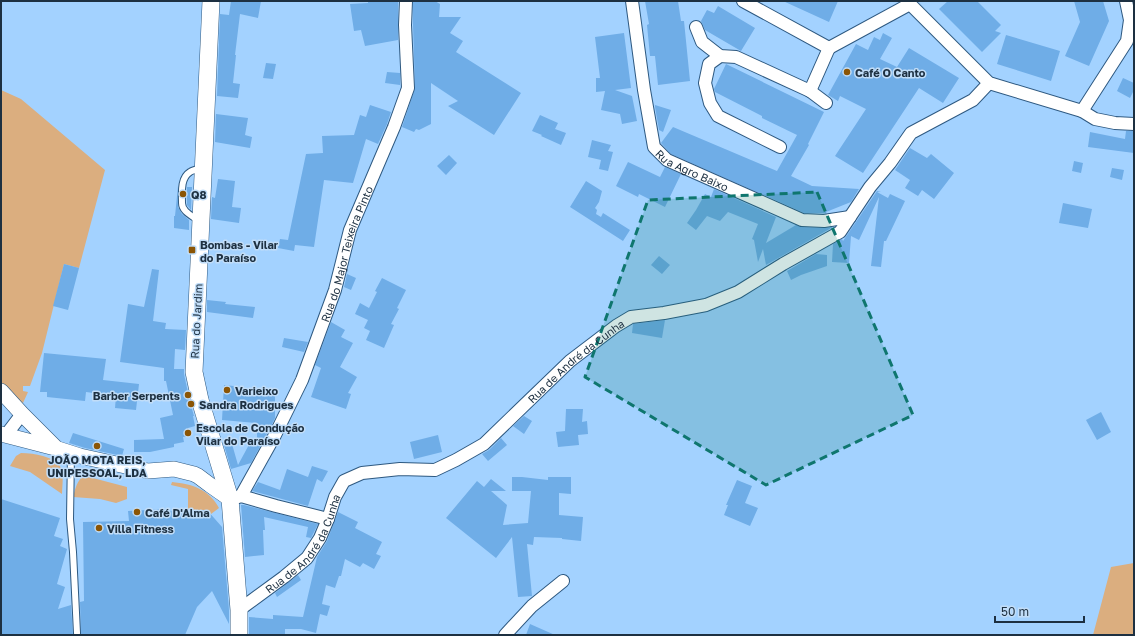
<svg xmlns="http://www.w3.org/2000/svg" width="1135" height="636" viewBox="0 0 1135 636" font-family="'Golos Text',sans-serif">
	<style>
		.green { fill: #dbae7f }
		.building { fill: #6fade7 }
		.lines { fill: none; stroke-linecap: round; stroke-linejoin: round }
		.service-casing { stroke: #2e5981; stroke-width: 8 }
		.minor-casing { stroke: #2e5981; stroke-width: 14 }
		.tertiary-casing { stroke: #2e5981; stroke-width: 16 }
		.secondary-casing { stroke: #2e5981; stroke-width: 18 }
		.service { stroke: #fff; stroke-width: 6 }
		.minor { stroke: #fff; stroke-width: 12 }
		.tertiary { stroke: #fff; stroke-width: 15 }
		.secondary { stroke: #fff; stroke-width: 17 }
		.marked { fill: #0f766e; fill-opacity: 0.2; stroke: #0f766e; stroke-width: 3; stroke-dasharray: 8 5; stroke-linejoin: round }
		.poi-dot { fill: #8b5505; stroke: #c1ddf8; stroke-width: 1.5 }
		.labels { text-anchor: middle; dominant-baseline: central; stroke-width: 3; stroke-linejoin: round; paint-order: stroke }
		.poi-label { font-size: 11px; font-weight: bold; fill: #1d3041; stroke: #c1ddf8; text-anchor: start }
		.street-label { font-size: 11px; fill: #1d3041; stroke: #c1ddf8 }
	</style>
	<rect width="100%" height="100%" fill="#a3d2ff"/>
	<!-- green -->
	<path class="green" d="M1,90L21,99L105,170L79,268L64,264L42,353L30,386H23V391L28,392L23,403L1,385Z
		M21,453C28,453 36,454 43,456C66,463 63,472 62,494L30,472L10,466L16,456Z
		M89,477L127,487V499L116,503L100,499L73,497C75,490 76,484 81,478Z
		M172,482C192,484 209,489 219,508L211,514L207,510H188V489L171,485Z
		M1134,563V635H1093L1111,567Z"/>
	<!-- building -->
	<path class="building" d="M231,1H261L258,18L240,14L235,55H236L233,83L240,84L238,98L217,96L220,14L229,15Z
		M368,1H398V40L365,46L361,30L354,31L350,4L368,3Z
		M413,1H435L440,4L439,17H461L450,33L463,41L456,52L521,93L494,135L448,106L458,101L431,83V124L419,130L416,129L414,132L402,127L415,88L413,25Z
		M645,1H678L681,21H684L690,81L658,85L655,56H650L647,25L649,24Z
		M783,1H838L829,22Z
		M948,1H977L1001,25L995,31L1001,33L982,52L939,9Z
		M1074,1H1103L1109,21L1089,66L1065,56L1080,22Z
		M718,6L755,28L741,51L705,30L701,21L707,10L714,13Z
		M624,33L631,88L615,90L632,96L637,121L622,124L620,114L601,110L605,91L596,92V78H600L595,37Z
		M883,33L892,38L880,59L897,67L909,48L959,78L943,103L919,88L863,173L835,156L866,109L840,96L838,101L828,95L856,44L868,50L874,37L880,40Z
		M1006,35L1060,51L1051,81L997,64Z
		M266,63L276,64L273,79L263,78Z
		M726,64L824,112L808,144L809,145L791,176L812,186L859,189L851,202L826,212L827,213H804L671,154L661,143L673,127L777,171L797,135L762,118V116L715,92L714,89Z
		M387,72L400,73V85L385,83Z
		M1123,78L1134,83V90L1130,98L1117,91Z
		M370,105L391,112L387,124L378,144L366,139L353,183L324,180L314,247L295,245L294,251L278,248L280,239L288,240L306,154L323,153L322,136L354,135L360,115L366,117Z
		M655,105L671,110L663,132L659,130L655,107Z
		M216,114L248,118L245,135L252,137L250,148L215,142Z
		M540,115L558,123L555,129L566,133L561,145L541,136L542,135L532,131Z
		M1126,131H1134V153L1088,147L1090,132L1125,139Z
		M592,140L611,145L608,151L613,152L608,171L599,169L601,160L588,157Z
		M910,148L927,158L931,154L954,173L934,199L922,190L918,196L905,188L910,180L895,170Z
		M449,155L457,163L446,175L437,166Z
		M1074,161L1083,163L1081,173L1072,171Z
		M628,162L660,177L665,167L681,174L665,207L639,194L638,197L616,186Z
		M1112,168L1124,170L1122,180L1110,177Z
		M218,179L235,181L232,207L241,208L239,223L211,219L212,197L215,198Z
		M586,181L602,191L599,202L595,208L597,210L596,214L601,217L603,213L630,230L623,241L570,207Z
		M178,186V207L182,214L189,220V230L174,228V216H175Z
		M187,187H192L191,210L187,205Z
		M714,189L776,217L766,243L796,225L802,227L824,228L833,227L766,265L763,249L758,262L754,240L752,239L758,224L728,212L720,221L707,216L696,230L687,223L696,210L705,194L711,197Z
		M877,191H881L877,192L888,198L890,194L905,201L886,241H884L881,267L871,266L879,197L859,240L851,236L849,263L832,262L833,244L842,239L843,241Z
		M1063,203L1092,209L1088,228L1059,223Z
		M816,254L827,255V266L801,275L791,280L787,271Z
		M659,256L670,265L662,274L651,265Z
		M64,264L79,268L68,310L53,306Z
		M152,269L159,270L153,321L166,323L165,329L186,330L185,350L175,349L174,369H184V374L190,402L194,416H193L195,426L188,428L190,436L183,437L184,442L174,444V447L150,452H134V440L164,439L160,418L173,415L166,381H164V368L120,362L128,304L144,307Z
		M347,274L356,278L351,290L344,287Z
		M382,278L406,290L397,308L399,309L391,324L394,325L384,348L366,340L370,331L364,328L368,320L355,314L360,303L369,308L377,292L375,291Z
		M207,300L226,302L225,304L255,307L253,318L207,312Z
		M665,320L662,338L632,333L633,324Z
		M331,322L345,330L341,337L353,343L340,367L357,377L348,393L351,394L346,409L311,397L321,368L315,365Z
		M284,338L308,342L304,352L282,347Z
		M44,353L106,359L103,380L139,384L136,410L115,408L116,396L86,392L85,401L47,397V392H40Z
		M224,385L243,387V389H275V418L268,432L251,463L231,469L224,445L232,444L238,465L251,441L257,442V423L222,420Z
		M566,409H583L582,422L587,421L588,434L578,435L579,445L558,447L556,432L565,431Z
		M1101,412L1111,432L1097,440L1086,420Z
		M524,416L532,421L524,434L513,426Z
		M73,433L124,449L122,456L85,448L69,443Z
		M438,435L442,452L414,459L410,442Z
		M501,438L507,445L488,461L482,454L489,450Z
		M312,466L328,471L322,482L317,479L308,506L252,491L258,482L280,490L287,469L308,477Z
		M512,477H522L548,480V477H571V494L559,493V515L583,517L581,541L562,539V538L534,537L533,545L527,544L532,596L518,597L512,537L496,558L446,518L477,481L484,487L491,479L506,491H491L507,505L503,525L528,523L531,491H512Z
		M737,480L752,486L745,503L758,508L750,526L724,515L728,505H726Z
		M1,499L60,518L54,536L63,539L60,546L67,549L57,584L65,587L58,609L71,605L73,635H1Z
		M241,505H244L318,524L311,538L306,537L308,527L264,517L265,530H263L264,555L245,557Z
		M166,509V511L207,510L222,527L229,610V624L212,591L197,607L185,635H81L80,602L84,601L83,522L129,521L128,511Z
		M338,512L358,522L355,528L382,542L376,554L381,556L374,569L363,563L360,567L345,559L341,576H339L335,588L326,585L322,604L330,606L327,616L320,614L316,633L301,629H285V635H249V617L273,619V615L303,617L317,557L327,541Z
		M298,575L301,580L277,597L275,593Z
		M530,624L555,635H526Z"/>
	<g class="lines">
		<!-- service casing -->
		<g class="service-casing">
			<path id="service" d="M199,221C193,216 182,212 182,203C182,194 180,178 190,172C193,170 198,169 202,168
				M71,454L70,519L73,552L77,633"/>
		</g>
		<!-- minor casing -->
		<g class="minor-casing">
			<g id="minor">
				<path id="s1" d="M632,1L644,90L654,147L667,160L755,199L802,220L824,221L850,217"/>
				<path d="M743,1L829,48"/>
				<path d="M910,4L989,83L1082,111L1095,119L1115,123L1134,124"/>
				<path d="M696,27L702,42L720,56L736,57L810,91L826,103"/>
				<path d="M829,48L910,4"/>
				<path d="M720,56L709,64L705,83L710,103L718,116L780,147"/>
				<path d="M810,91L829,48"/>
				<path d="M1082,111L1127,41L1130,20L1126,1"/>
				<path d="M6,435L22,414"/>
				<path id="s2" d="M241,496L275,435L302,380L335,290L350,230L394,127L408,88L405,25L406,1"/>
				<path d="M235,498L241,496L276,506L328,519"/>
				<path id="s3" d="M239,610L284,577L307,558L320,538L328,519L335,497L344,481L362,473L400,469L435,470L456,460L484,444L570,361L616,326L631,317L664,313L706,305L738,292L783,264L840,232L870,187L890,163L911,133L973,100L989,83"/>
				<path d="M505,635L532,606L563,581"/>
			</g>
		</g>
		<!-- tertiary casing -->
		<g class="tertiary-casing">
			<path id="tertiary" d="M1,391L22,414L55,447
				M1,434L55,448L80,456L148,471L174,469L194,474L198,476L210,485L230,499"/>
		</g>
		<!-- secondary casing -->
		<g class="secondary-casing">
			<path id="secondary" d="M211,1L194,372L200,400L230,499L239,610V635"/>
		</g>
		<!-- service -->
		<use href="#service" class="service"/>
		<!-- minor -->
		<use href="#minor" class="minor"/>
		<!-- tertiary -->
		<use href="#tertiary" class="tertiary"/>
		<!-- secondary -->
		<use href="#secondary" class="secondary"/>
	</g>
	<!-- marked area -->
	<path class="marked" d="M817,192L913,415L766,485L585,377L648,200Z"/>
	<!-- markers -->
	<g class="poi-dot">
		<circle cx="847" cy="72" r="4"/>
		<circle cx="183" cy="194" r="4"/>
		<rect x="188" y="246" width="8" height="8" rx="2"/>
		<circle cx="227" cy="390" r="4"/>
		<circle cx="188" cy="395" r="4"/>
		<circle cx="191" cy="404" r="4"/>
		<circle cx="188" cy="433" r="4"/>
		<circle cx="97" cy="446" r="4"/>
		<circle cx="137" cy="512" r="4"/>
		<circle cx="99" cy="528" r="4"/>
	</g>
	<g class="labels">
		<!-- poi labels -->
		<g class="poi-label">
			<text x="855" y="72">Café O Canto</text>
			<text x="191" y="194">Q8</text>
			<text x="200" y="244">Bombas - Vilar<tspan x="200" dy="13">do Paraíso</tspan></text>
			<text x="235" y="390">Varieixo</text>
			<text x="180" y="395" text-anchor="end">Barber Serpents</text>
			<text x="199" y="404">Sandra Rodrigues</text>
			<text x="196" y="427">Escola de Condução<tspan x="196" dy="13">Vilar do Paraíso</tspan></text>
			<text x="97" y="459" text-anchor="middle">JOÃO MOTA REIS,<tspan x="97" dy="13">UNIPESSOAL, LDA</tspan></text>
			<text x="145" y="512">Café D'Alma</text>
			<text x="107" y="528">Villa Fitness</text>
		</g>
		<!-- street labels -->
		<g class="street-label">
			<text stroke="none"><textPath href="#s1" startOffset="193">Rua Agro Baixo</textPath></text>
			<text stroke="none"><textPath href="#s2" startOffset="265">Rua do Major Teixeira Pinto</textPath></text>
			<text transform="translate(196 321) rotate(-87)">Rua do Jardim</text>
			<text stroke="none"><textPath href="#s3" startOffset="444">Rua de André da Cunha</textPath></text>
			<text stroke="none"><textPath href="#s3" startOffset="95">Rua de André da Cunha</textPath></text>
		</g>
	</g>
	<!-- border -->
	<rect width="1135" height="636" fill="none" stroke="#1d3041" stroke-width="4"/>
	<!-- scale -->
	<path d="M995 616v6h89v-6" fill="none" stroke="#1d3041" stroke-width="2"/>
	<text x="1001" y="616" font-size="12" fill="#1d3041" stroke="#c1ddf8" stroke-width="3" paint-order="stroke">50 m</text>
</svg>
